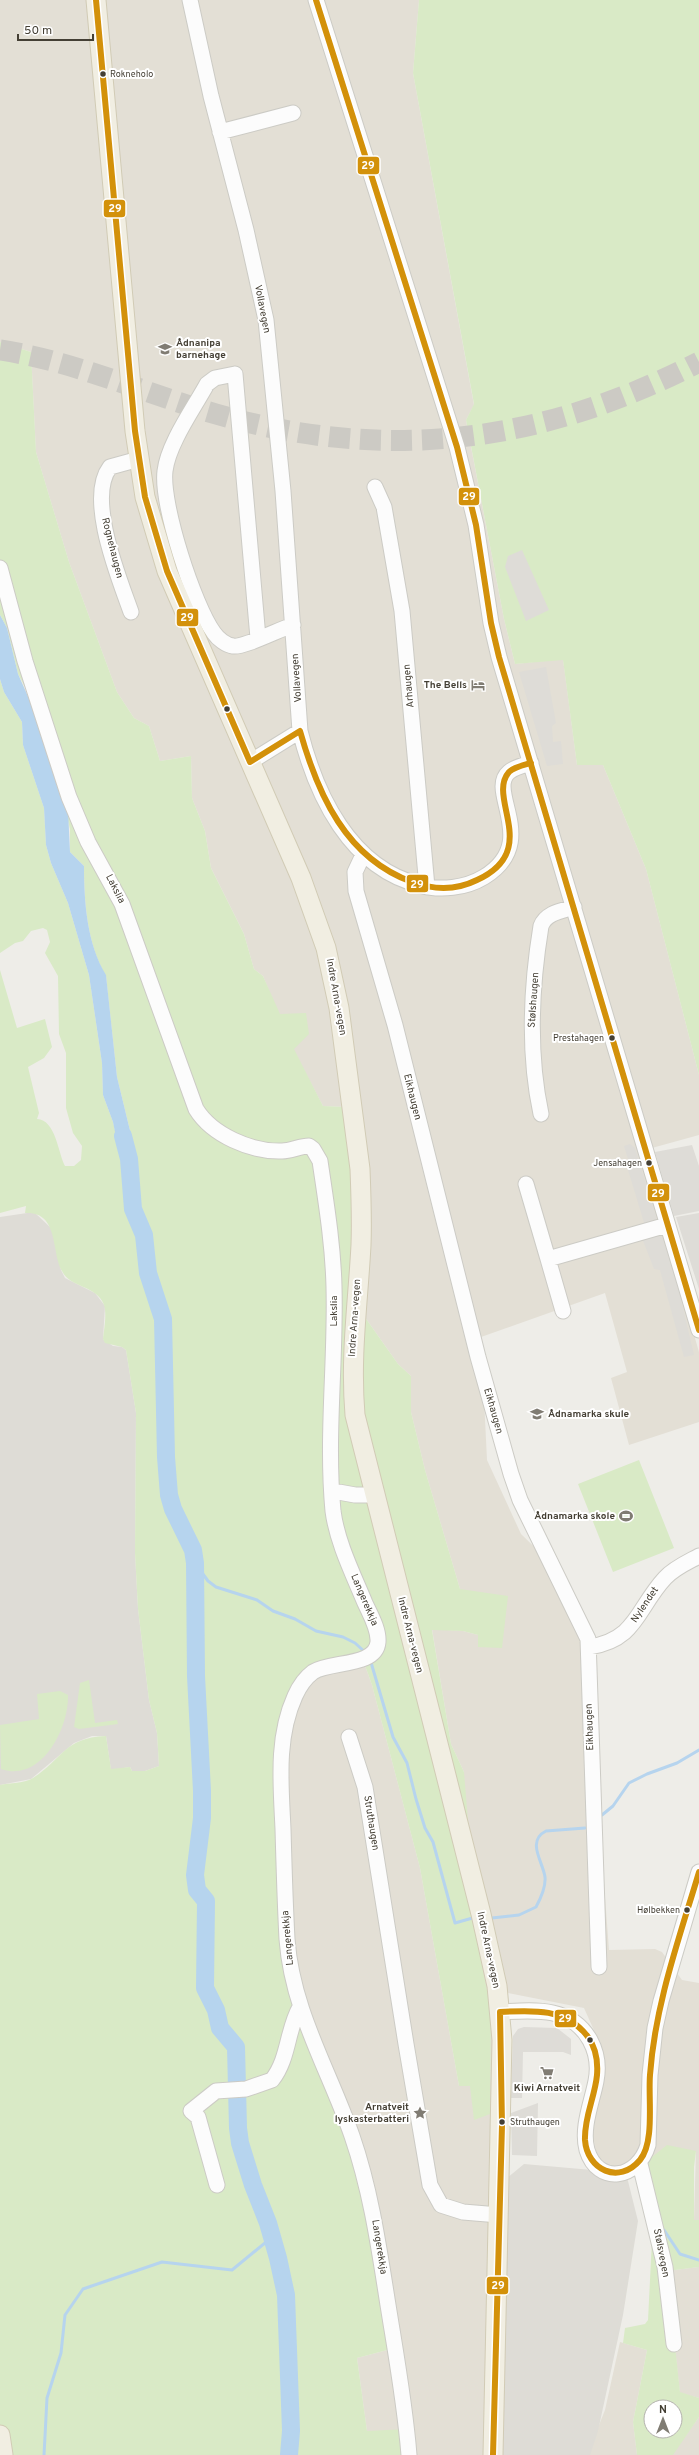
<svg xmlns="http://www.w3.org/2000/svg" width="699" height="2455" viewBox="0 0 699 2455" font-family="Overpass,sans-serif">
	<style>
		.residential { fill: #e3dfd5 }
		.industrial { fill: #dedcd6 }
		.green { fill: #d9eac6; fill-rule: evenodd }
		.parking { fill: #dedcd7 }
		.water { fill: #b6d4ee }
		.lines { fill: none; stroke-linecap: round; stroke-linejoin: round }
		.stream { stroke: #b6d4ee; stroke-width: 3 }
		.river { stroke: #b6d4ee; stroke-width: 18 }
		.highway-tunnel { stroke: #cccac4; stroke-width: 21; stroke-dasharray: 21 10; stroke-linecap: butt }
		.minor-casing { stroke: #cccbc5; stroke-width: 17 }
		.major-casing { stroke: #d1cbb5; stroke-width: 21 }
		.minor { stroke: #fcfcfc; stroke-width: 15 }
		.major { stroke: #f1eee2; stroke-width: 19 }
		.bus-1-casing { stroke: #fff; stroke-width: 9 }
		.bus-1 { stroke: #d3910a; stroke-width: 6 }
		.bus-dot { fill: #443f34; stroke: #fff; stroke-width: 1.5 }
		.labels { text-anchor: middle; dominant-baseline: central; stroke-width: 4; stroke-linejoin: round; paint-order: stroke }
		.bus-label { font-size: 9px; fill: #443f34; stroke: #fff; text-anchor: end }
		.street-label { font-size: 10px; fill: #443f34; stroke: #fff }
		.poi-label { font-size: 10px; font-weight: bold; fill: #443f34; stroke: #fff; text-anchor: end }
		.line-badge { stroke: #fff; stroke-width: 1.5 }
		.badge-label { font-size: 11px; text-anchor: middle; font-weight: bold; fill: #fff }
	</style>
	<rect width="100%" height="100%" fill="#eeede8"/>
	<!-- residential -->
	<path class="residential" d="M0,0H419L413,73L474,405L466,420L467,426L504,619L515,664L563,659L577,765H603L646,869L699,1075V1135L641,1151L699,1352V1422L629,1445L611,1378L627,1372L605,1293L481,1337L487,1460L521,1534L562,1574L596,1648L599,1817L609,1950L655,1949L662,1952L682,1980L699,1983V2220H694L696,2151L621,2169L598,2165L593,2135L602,2072L601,2046L584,2008L508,1993L496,2010L491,2455H409L367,2431L357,2358L395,2348L293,1980L281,1757L307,1678L363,1660L372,1685L420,1868L459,2086H470L457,1843L464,1772L451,1744L432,1629L463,1631L478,1635L502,1647L460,1589L425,1470L411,1412V1376L398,1364L352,1299L346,1107L323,1106L293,1049L263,976L254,969L244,934L211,868L205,831L192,798L191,756L160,761L149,726L134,718L117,692L69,562L36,452L31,352L0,342Z
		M699,2267V2398L680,2393L666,2271Z
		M620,2342L647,2350L633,2422L637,2455H587L605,2410Z
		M699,2417V2455H673V2453Z"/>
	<!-- industrial -->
	<path class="industrial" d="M34,1212L52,1229L61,1270L65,1278L95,1293L105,1306L103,1339L113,1346L122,1347L126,1350L136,1413L135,1553L138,1609L149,1700L157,1733L159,1766L145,1771H132L130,1767L111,1770L106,1736H92L74,1743L31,1779L0,1785V1217Z
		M524,2164L626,2173L638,2221L623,2315L598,2431L590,2455H493L506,2179Z"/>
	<!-- green -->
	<path class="green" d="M419,0H699V1075L646,869L603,765H577L563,660L515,664L504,619L466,420L474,404L413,73Z
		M0,342L31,352L36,452L69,562L117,692L134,718L149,726L160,761L191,756L192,798L205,831L211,868L244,934L254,969L263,976L280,1014L306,1013L309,1034L294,1049L323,1106L346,1107L356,1205L352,1299L398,1364L411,1376V1412L425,1470L460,1589L508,1596L502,1648L478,1647V1635L463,1631L432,1630L451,1744L464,1772L469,1833L457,1843L491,2010L490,2114L474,2120L470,2086H459L420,1868L372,1685L363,1660L321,1668L288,1714L287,1939L344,2115L395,2348L357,2358L367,2431L407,2429L409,2455H0V1785C10,1783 25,1783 33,1778C63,1759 63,1738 106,1736L111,1769L130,1767L132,1771H145L159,1766L157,1733L149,1700L138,1609L135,1553L136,1413L126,1350L122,1347L105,1343L103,1339C104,1330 107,1314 104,1305C97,1285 70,1288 62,1271C51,1251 59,1211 25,1213L26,1206L0,1213V970L17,1028L45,1019L52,1047L44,1058L28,1067L39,1113L37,1119C56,1120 58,1153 65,1166H74L81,1160L82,1146L73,1133L66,1108V1053L59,1034L58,976L45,953L50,942L47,930L43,928L31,931L23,941L15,943L0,953V679L4,692L22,722L23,745L44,808L46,845L51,863L68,903L89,975L102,1063L103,1095L113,1122L121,1156L134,1147L117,1077L106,976C87,944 84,902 84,866L70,852V829L61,792L27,691L18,674L7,628L0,615Z
		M639,1460L674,1548L613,1572L578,1484Z
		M89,1680L95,1723L117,1720L118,1724L79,1729L74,1727L80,1683Z
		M60,1691L68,1695C69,1729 41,1783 1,1769L0,1725L39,1719L37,1694Z
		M667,2145L696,2151L694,2167V2220H699V2267L667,2271L680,2392L699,2398V2417L673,2455H637L633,2422L647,2350L623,2343L625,2328L645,2324L648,2320L652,2240L647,2161ZM651,2407H675V2431H651Z"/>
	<!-- parking -->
	<path class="parking" d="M522,550L549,610L526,621L505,567L508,556Z
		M546,667L556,723L552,726L553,742L561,741L563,764L547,766L519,672Z
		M630,1144L635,1148L680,1295L694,1355L684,1357L660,1270L654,1269L642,1238L646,1229L628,1170L631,1169L624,1146Z
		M692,1145L699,1166V1211L674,1216L655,1152Z
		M699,1213V1289L676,1217Z
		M524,2027L557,2028L571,2039V2055L563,2052H523L522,2098H511L513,2036L518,2029Z
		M538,2103L537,2156L512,2155L511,2113Z"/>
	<!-- water -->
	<path class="water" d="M0,615L7,628L18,674L38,719L46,751L68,810L70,852L84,866C84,902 87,944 106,975L117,1077L134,1147V1158L125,1159L119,1152L113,1122L103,1095L102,1063L89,975L68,903L51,863L46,845L44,808L23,745L22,722L4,692L0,679Z"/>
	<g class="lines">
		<!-- stream -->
		<path class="stream" d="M195,1563L208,1581L216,1587L257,1600L273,1611L295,1619L316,1631L343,1637L355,1643L366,1653
			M370,1659L393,1737L407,1763L416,1799L425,1828L433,1842L455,1923L476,1917
			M602,1815L613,1806L629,1783L647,1774L677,1763L699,1750
			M492,1918L519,1915L536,1907C541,1898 546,1888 545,1877C543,1862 526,1841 546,1831L585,1828
			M664,2230L680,2254L699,2260
			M44,2455L47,2398L61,2353L65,2315L83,2289L162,2262L232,2270L271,2238"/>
		<!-- river -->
		<path class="river" d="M123,1136L129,1159L133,1209L144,1235L148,1273L163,1319L166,1457L169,1495L173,1509L193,1550L195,1563L196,1676L202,1791V1818L195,1875L197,1890L206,1901L205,1988L216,2010L220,2028L236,2047L238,2128L240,2143L253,2185L268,2223L278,2258L286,2295L291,2431L289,2455"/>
		<!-- highway-tunnel -->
		<path class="highway-tunnel" d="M0,350C74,361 144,393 216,414C387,463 542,443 699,362"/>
		<!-- minor casing -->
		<g class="minor-casing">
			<path id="minor" d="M190,0L211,96L246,230L266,320L283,491L300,731
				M316,0L457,447L476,525L491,623L499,657L699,1330
				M220,132L293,113
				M375,487L384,507L402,611L427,887
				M0,568L25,661L69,797L88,842L122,904L196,1109C212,1135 251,1152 282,1151C291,1151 300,1146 309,1146L313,1149L320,1161C326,1202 333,1244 334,1287C336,1361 326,1436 333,1511C337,1542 353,1574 365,1603C370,1614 379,1629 378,1642C376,1667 330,1661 313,1672C305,1678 299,1687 295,1696C276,1738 281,1784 283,1829C284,1866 285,1902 287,1939C292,2010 329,2070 352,2136C371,2191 379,2248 388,2305C396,2355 405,2404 409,2455
				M131,612C119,578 86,498 110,467L139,459
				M258,638L235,374L215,378L207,384C194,408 168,444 165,471C161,504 194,606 214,633C218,639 226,645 233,646C243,648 280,629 293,625
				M250,762L300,731C316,795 350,868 420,885C440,891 466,888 484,877C541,842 486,791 509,772C515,767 524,765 531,763
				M363,855L355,872L356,891L395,1025L478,1357L511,1474L520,1500L588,1639L599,1967
				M541,1114C528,1053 531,987 541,926C546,913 561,911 574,907
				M526,1184L548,1259
				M563,1311L548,1259L667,1225
				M333,1491L355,1495H374
				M589,1647C637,1640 637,1608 665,1578C674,1568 688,1562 699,1556
				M349,1737L365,1787L406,2044L430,2185L441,2205L463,2212L499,2215
				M500,2012C534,2010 571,2006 590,2040C597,2053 599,2066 596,2081C592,2102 581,2128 587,2150C598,2186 638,2179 648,2145L650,2075L655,2028L661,2001L699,1872
				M640,2164L665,2267L674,2344
				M217,2185L198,2117L191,2111L216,2091L246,2089L272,2080C289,2059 287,2029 300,2007"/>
		</g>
		<!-- major casing -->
		<g class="major-casing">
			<path id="major" d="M96,0L135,431L145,497L167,571L301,878L326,948L339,1008L360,1169C361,1194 362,1220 361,1245C358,1303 350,1356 355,1415L481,1914L497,1986L502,2040L493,2455
				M0,2435L3,2455"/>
		</g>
		<!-- minor -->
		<use href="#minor" class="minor"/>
		<!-- major -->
		<use href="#major" class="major"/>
		<!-- bus-1 casing -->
		<g class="bus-1-casing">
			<path id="bus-1" d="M96,0L135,431L145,497L167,571L250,762L300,731C318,795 346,858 412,882C434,890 457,890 477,880C542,850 486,798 509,772C514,767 524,765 531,763
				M316,0L457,447L476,525L491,623L499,657L699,1330
				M493,2455L502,2125L500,2012C533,2010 567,2008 588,2037C596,2048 598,2062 597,2075C595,2097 584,2117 585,2140C587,2170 619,2185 640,2160C655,2142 648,2099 650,2075C655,2005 679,1939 699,1872"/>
		</g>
		<!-- bus-1 -->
		<use href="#bus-1" class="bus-1"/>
	</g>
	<!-- icons -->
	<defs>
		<g id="school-bare" transform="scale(1.08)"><path d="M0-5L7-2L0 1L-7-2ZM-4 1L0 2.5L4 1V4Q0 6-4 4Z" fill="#807c73" stroke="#fff" stroke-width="2.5" paint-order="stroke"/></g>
		<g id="hotel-bare" transform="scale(1.08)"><path d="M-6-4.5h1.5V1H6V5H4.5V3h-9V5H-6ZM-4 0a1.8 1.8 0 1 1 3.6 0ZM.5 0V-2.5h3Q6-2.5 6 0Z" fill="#807c73" stroke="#fff" stroke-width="2.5" paint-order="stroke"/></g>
		<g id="stadium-bare" transform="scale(1.08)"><path d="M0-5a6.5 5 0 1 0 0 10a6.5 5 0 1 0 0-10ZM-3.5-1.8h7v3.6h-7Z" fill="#807c73" stroke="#fff" stroke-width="2.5" paint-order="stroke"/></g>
		<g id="supermarket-bare" transform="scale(1.08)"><path d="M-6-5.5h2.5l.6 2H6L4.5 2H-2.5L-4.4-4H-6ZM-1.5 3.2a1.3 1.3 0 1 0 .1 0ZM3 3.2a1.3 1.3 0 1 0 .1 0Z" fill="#807c73" stroke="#fff" stroke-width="2.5" paint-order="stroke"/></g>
		<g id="sight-bare" transform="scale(1.08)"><path d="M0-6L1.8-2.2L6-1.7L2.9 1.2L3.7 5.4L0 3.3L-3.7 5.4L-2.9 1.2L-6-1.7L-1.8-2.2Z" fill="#807c73" stroke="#fff" stroke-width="2.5" paint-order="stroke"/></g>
	</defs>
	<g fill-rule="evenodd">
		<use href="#school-bare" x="165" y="349"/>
		<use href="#hotel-bare" x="478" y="685"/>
		<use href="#school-bare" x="537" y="1414"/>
		<use href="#stadium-bare" x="626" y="1516"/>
		<use href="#supermarket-bare" x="547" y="2073"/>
		<use href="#sight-bare" x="420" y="2113"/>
	</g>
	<!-- markers -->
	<g class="bus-dot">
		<circle cx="103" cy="74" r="3.5"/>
		<circle cx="227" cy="709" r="3.5"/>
		<circle cx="612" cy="1038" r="3.5"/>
		<circle cx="649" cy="1163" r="3.5"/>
		<circle cx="687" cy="1910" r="3.5"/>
		<circle cx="590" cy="2040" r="3.5"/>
		<circle cx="502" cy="2122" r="3.5"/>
	</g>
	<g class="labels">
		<!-- bus labels -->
		<g class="bus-label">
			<text x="110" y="74" text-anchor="start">Rokneholo</text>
			<text x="604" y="1038">Prestahagen</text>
			<text x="642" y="1163">Jensahagen</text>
			<text x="680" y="1910">Hølbekken</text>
			<text x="510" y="2122" text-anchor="start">Struthaugen</text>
		</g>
		<!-- street labels -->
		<g class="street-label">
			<text transform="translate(262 309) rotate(79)">Vollavegen</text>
			<text transform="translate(112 548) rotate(76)">Rognehaugen</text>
			<text transform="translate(297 678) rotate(-94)">Vollavegen</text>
			<text transform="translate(409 686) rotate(-95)">Arhaugen</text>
			<text transform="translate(115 889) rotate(63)">Lakslia</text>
			<text transform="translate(336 997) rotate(80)">Indre Arna-vegen</text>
			<text transform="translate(534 1000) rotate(-86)">Stølshaugen</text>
			<text transform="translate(412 1097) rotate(76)">Eikhaugen</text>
			<text transform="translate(334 1311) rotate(-90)">Lakslia</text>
			<text transform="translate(355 1318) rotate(-86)">Indre Arna-vegen</text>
			<text transform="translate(493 1411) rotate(74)">Eikhaugen</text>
			<text transform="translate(364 1600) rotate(67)">Langerekkja</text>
			<text transform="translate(645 1605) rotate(-56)">Nylendet</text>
			<text transform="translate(410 1635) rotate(76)">Indre Arna-vegen</text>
			<text transform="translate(590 1727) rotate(-92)">Eikhaugen</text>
			<text transform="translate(371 1823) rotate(81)">Struthaugen</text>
			<text transform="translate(288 1938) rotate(-95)">Langerekkja</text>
			<text transform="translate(488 1950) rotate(78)">Indre Arna-vegen</text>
			<text transform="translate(379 2247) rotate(81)">Langerekkja</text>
			<text transform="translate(661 2253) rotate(79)">Stølsvegen</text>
		</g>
		<!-- poi labels -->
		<g class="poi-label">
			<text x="176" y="343" text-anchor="start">Ådnanipa<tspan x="176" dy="12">barnehage</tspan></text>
			<text x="467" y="685">The Bells</text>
			<text x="548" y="1414" text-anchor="start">Ådnamarka skule</text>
			<text x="615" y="1516">Ådnamarka skole</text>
			<text x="547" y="2088" text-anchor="middle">Kiwi Arnatveit</text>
			<text x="409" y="2107">Arnatveit<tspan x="409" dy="12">lyskasterbatteri</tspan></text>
		</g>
	</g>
	<g class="line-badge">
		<rect x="357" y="156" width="23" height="19" rx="4" fill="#d3910a"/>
		<rect x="103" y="199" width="23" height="19" rx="4" fill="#d3910a"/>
		<rect x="458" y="487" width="22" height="19" rx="4" fill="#d3910a"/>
		<rect x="176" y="608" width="23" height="19" rx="4" fill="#d3910a"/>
		<rect x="406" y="874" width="23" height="19" rx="4" fill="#d3910a"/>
		<rect x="647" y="1183" width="23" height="19" rx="4" fill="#d3910a"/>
		<rect x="554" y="2009" width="23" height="19" rx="4" fill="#d3910a"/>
		<rect x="486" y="2276" width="23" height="19" rx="4" fill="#d3910a"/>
	</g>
	<g class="badge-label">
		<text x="368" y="169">29</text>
		<text x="115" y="212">29</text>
		<text x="469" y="500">29</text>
		<text x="187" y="621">29</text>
		<text x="417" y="888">29</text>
		<text x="658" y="1197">29</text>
		<text x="565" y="2022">29</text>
		<text x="498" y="2289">29</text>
	</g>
	<!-- north arrow -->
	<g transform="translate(663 2419)"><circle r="19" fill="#ffffff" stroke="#b4b2ae"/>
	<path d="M0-3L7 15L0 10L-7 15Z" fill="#807c73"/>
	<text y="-6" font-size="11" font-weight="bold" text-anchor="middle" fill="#443f34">N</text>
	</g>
	<!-- scale -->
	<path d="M18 34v6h75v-6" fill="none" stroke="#443f34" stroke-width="2"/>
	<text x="24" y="34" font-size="12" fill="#443f34" stroke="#ffffff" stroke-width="3" paint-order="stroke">50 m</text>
</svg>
